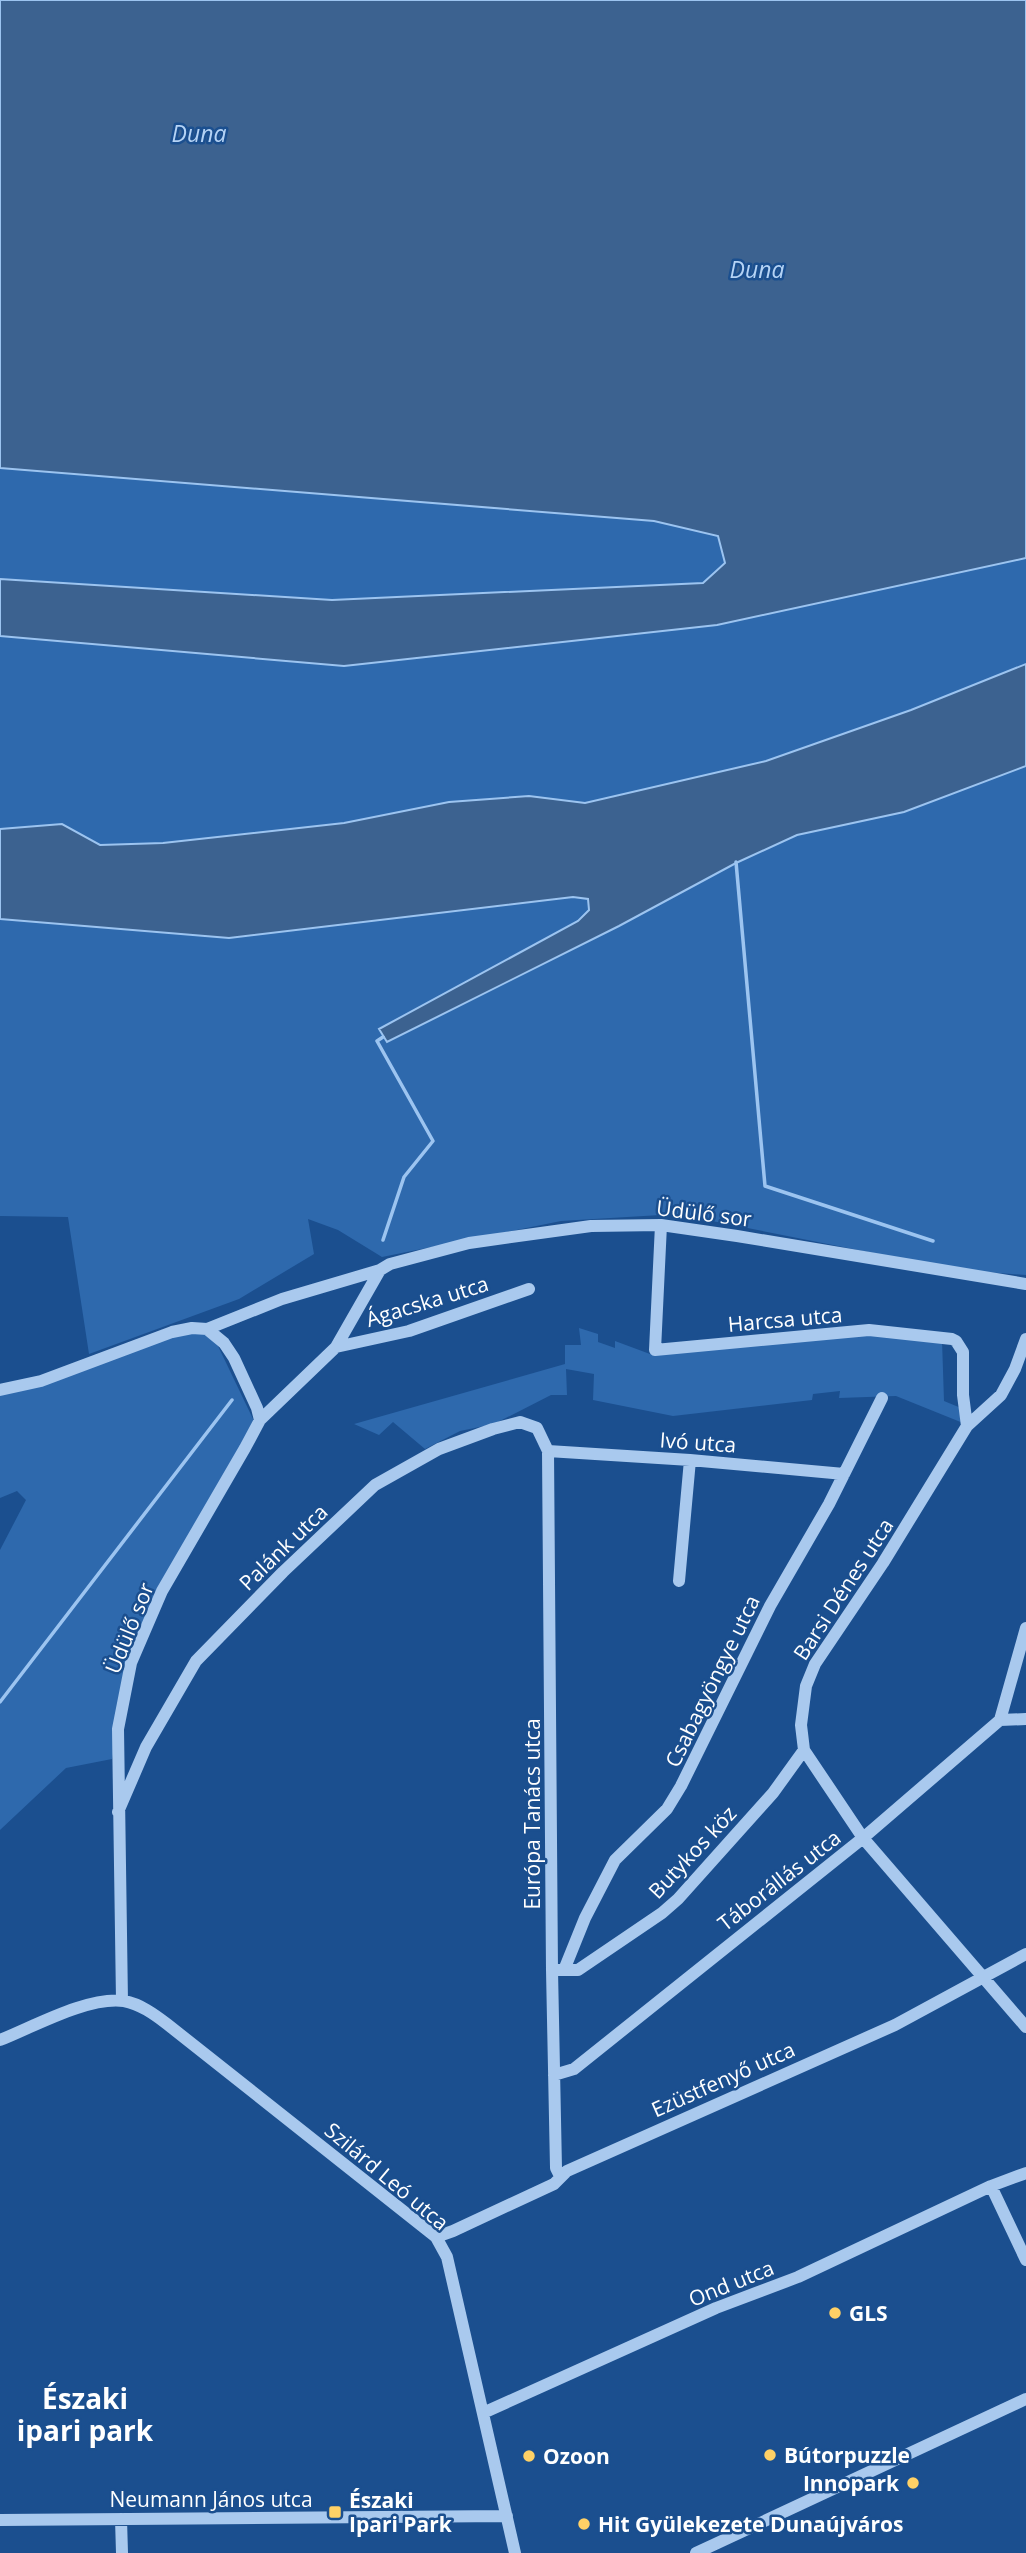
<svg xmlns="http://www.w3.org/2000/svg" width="1026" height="2553" viewBox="0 0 1026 2553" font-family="'Open Sans',sans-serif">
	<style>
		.green { fill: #2e69ad }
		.water { fill: #3c6290; stroke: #9cc4f0; stroke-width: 2 }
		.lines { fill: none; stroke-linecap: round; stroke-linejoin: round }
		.stream { stroke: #9cc4f0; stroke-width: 3.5 }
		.minor { stroke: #a9c9ee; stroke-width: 12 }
		.poi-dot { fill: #ffd166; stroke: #1b4f8f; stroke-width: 2.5 }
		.labels { text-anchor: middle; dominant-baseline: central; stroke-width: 5; stroke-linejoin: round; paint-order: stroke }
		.street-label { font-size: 21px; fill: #fff; stroke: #1b4f8f }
		.poi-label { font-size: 21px; font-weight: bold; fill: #fff; stroke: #1b4f8f; text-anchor: start }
		.water-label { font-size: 23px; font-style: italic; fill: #b5d3f5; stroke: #1b4f8f }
		.district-label { font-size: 28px; font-weight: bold; fill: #fff; stroke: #1b4f8f }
	</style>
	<rect width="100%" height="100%" fill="#1b4f8f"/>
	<!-- green -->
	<path class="green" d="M0,468L654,521L718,536L725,563L703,583L332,600L0,579Z
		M1026,558V664L911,710L766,761L585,803L529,796L449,802L344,823L163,843L100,845L62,824L0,829V636L344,666L717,625Z
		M1026,766V1275L959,1270L677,1214L561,1221L382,1257L338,1230L308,1219L314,1254L239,1299L89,1354L68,1217L0,1216V919L229,938L573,897L588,899L589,910L578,921L380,1029L387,1042L619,926L736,863L797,835L904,812Z
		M201,1326L218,1346L254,1421L223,1486L131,1663L112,1759L66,1768L0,1830V1550L26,1500L17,1491L0,1498V1393Z
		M579,1328L598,1334V1342L615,1348V1341L650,1354L867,1334L942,1340L944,1401L961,1408L963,1423L896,1396L839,1398L840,1391L813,1394L812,1400L673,1416L593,1400L594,1374L566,1369L567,1395H551L494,1424L460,1431L425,1449L393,1422L379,1435L354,1424L565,1364V1345H581Z"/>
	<!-- water -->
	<path class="water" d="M0,0H1026V558L717,625L344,666L0,636V579L332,600L703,583L725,563L718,536L654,521L0,468Z
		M1026,664V766L904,812L797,835L736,863L619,926L387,1042L379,1029L578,921L589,910L588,899L573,897L229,938L0,919V829L62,824L100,845L163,843L344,823L449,802L529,796L585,803L766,761L911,710Z"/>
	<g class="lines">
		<!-- stream -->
		<path class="stream" d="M736,862L765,1186L933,1241
			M383,1037L377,1041L433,1141L404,1177L383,1240
			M0,1702L232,1400"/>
		<!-- minor -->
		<path class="minor" d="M661,1225L655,1350L869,1330L952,1339L956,1341L963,1352V1395L967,1426
			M1026,1339L1015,1369L1001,1395L967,1426L883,1563L815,1664L806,1686L801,1725L804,1750L863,1838L1026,2027
			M336,1347L409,1331L529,1289
			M0,1390L41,1381L172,1332L192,1328L207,1329L282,1299L380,1270L390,1264L469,1243L591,1226L661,1225L737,1236L1026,1284
			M260,1420L336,1347L380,1270
			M548,1451L690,1460L844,1474
			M679,1581L690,1460
			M1000,1720L1026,1628
			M118,1812L146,1747L196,1661L283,1572L375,1485L439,1449L493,1429L520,1422L537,1428L548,1451L552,1970L556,2168L560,2176
			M557,1970H578L662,1913L678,1899L773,1793L804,1750
			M564,1970L585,1918L615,1860L667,1809L681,1786L770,1606L829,1504L882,1398
			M122,2001L118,1729L131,1663L162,1591L245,1448L260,1420L257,1408L234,1358L224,1343L207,1329
			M0,2040C33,2027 88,1996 124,2001C140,2004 154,2014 167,2024L436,2237L447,2257L515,2553
			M554,2075L574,2069L863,1838L1000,1720L1026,1719
			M991,2186L1026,2260
			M436,2237L453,2231L554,2184L567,2171L895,2025L1026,1954
			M483,2413L716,2308L798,2277L991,2186L1026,2173
			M121,2519L122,2553
			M0,2520L507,2516
			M696,2553L1026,2399"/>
	</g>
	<!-- markers -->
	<g class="poi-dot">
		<circle cx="835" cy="2313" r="7"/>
		<circle cx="770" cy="2455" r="7"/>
		<circle cx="529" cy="2456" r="7"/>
		<circle cx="913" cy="2483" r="7"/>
		<rect x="328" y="2505" width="14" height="14" rx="3.5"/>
		<circle cx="584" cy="2524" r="7"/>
	</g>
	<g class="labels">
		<!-- street labels -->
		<g class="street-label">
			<text transform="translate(704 1213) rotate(7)">Üdülő sor</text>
			<text transform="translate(427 1301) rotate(-17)">Ágacska utca</text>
			<text transform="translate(785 1319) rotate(-5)">Harcsa utca</text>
			<text transform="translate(698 1442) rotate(4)">Ivó utca</text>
			<text transform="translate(283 1547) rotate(-44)">Palánk utca</text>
			<text transform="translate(843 1589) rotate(-57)">Barsi Dénes utca</text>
			<text transform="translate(129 1628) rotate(-68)">Üdülő sor</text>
			<text transform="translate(712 1681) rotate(-64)">Csabagyöngye utca</text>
			<text transform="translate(532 1814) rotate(-90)">Európa Tanács utca</text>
			<text transform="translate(692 1852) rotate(-47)">Butykos köz</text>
			<text transform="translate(779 1880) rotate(-38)">Táborállás utca</text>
			<text transform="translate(723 2079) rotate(-24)">Ezüstfenyő utca</text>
			<text transform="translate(387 2176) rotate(40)">Szilárd Leó utca</text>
			<text transform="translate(731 2283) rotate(-22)">Ond utca</text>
			<text x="211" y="2499">Neumann János utca</text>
		</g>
		<!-- poi labels -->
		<g class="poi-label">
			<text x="849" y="2313">GLS</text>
			<text x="784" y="2455">Bútorpuzzle</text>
			<text x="543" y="2456">Ozoon</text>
			<text x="899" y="2483" text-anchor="end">Innopark</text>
			<text x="349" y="2500">Északi<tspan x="349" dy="24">Ipari Park</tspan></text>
			<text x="598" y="2524">Hit Gyülekezete Dunaújváros</text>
		</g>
		<!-- water labels -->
		<g class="water-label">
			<text x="199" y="133">Duna</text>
			<text x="757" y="269">Duna</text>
		</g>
		<!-- district labels -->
		<g class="district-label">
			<text x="85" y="2398">Északi<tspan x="85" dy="32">ipari park</tspan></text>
		</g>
	</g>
</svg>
